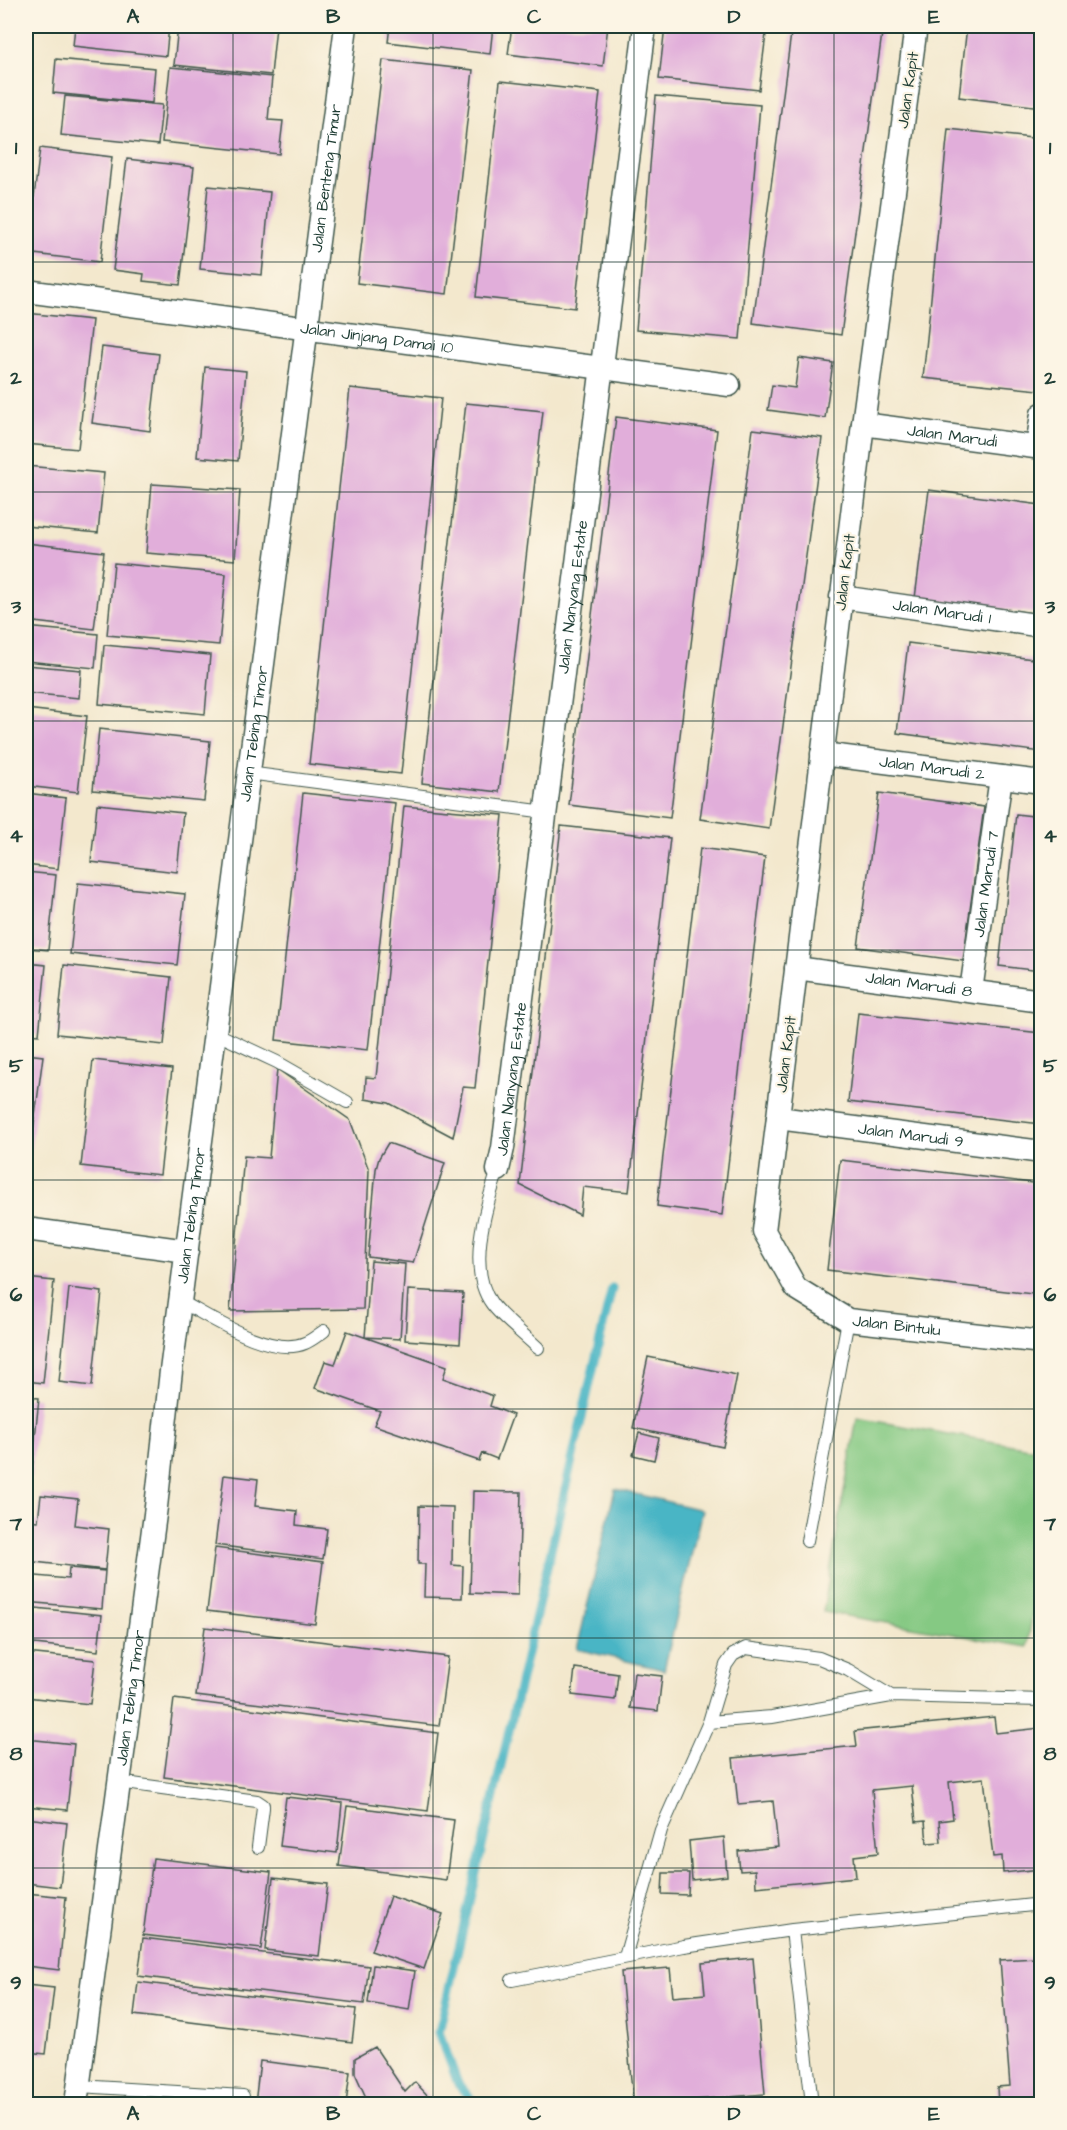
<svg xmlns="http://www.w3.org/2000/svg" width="1067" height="2130" viewBox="0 0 1067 2130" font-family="'Architects Daughter',sans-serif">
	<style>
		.green { fill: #85c983; stroke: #52835c; stroke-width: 1.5 }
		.water { fill: #49b5c5; stroke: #34797c; stroke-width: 1.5 }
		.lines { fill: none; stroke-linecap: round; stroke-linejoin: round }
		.stream { stroke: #49b5c5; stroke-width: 9 }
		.building { fill: #e1aeda }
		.lane-casing { stroke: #3f574b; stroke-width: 14 }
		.street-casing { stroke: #3f574b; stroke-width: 25 }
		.lane { stroke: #fff; stroke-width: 12 }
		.street { stroke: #fff; stroke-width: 22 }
		.grid { fill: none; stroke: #1f3d34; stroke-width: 1.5; stroke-opacity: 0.55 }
		.labels { text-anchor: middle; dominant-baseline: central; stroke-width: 4.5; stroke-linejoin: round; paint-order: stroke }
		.street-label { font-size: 16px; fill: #1f3d34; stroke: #fcf5e5 }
		.neatline { fill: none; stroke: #1f3d34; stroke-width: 2 }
		.grid-label { font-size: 20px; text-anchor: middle; font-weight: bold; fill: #1f3d34 }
	</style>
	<rect width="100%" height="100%" fill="#fcf5e5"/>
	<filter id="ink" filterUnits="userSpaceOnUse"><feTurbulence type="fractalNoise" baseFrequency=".0167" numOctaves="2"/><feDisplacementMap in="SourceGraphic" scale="12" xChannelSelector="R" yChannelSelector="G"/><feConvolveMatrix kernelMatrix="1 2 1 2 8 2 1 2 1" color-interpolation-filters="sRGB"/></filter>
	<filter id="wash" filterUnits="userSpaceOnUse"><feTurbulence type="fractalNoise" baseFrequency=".008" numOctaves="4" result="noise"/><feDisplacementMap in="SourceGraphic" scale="24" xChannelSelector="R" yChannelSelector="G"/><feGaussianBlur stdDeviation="1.35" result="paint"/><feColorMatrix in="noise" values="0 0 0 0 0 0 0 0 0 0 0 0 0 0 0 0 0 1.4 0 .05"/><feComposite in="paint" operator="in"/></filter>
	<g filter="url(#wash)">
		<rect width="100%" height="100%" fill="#f3e8cd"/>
		<!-- green -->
		<path class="green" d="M857,1418L1041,1450V1561L1027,1647L823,1612Z"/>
		<!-- water -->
		<path class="water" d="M615,1489L702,1510L664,1670L577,1649Z"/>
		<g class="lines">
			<!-- stream -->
			<path class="stream" d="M475,2104L458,2084L439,2032L612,1288"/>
		</g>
		<g id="blocks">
			<!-- building -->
			<path class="building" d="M75,26H169L166,56L73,46Z
				M178,26H276L271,75L174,65Z
				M390,26H493L490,54L388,42Z
				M512,26H608L603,66L508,54Z
				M665,26H767L759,90L659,79Z
				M792,26H883L841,335L753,323Z
				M967,26H1041V107L959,97Z
				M56,59L155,68L152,103L53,93Z
				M383,60L473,70L447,294L357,283Z
				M170,67L272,77L268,120L283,121L279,154L162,142Z
				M500,81L600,92L575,308L476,297Z
				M65,96L162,105L158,145L61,135Z
				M656,96L760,105L740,339L636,330Z
				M948,129L1041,139V364L1039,390L923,378Z
				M40,148L112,157L100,262L26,253V196L34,197Z
				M127,159L194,167L180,285L143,281L144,274L113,270Z
				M208,186L270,192L262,275L200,269Z
				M26,313L92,320L78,449L26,444Z
				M102,347L159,354L150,431L92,423Z
				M799,358L833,363L825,418L768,410L772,385L795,388Z
				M205,367L246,371L238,461L197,457Z
				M350,388L441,398L401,774L309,764Z
				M466,403L543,411L499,792L422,783Z
				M616,417L717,430L670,818L569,805Z
				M753,429L822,438L769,829L700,819Z
				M26,466L104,473L98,533L26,526Z
				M152,484L240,490L235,560L146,553Z
				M929,490L1041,505V614L915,598Z
				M26,543L104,552L94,629L26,621Z
				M114,563L226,574L219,645L107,635Z
				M26,627L98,634L95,668L26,661Z
				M908,643L1041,660V752L897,733Z
				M104,645L210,655L205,714L99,704Z
				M26,665L81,670L79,698L26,693Z
				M26,709L87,716L78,792L26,786Z
				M99,729L210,741L204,801L93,790Z
				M26,793L66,798L58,869L26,865Z
				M303,793L395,803L368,1050L276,1040Z
				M879,793L984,807L963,961L858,947Z
				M97,804L183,813L177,872L91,862Z
				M404,806L503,815L475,1088L463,1087L453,1137L389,1103L365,1099L366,1077L376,1078Z
				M1016,814L1041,817V971L999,966Z
				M561,826L670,838L629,1192L583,1187L580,1215L520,1185Z
				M700,848L765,857L722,1215L657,1206Z
				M26,872L56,875L48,950L26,948Z
				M78,883L185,894L177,965L70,954Z
				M26,963L46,965L39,1035L26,1034Z
				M64,965L171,977L164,1045L57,1034Z
				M858,1013L1041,1033V1124L848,1102Z
				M26,1054L43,1056L29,1161H26Z
				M93,1060L172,1069L160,1175L81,1166Z
				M277,1069L350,1120L369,1170L363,1309L230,1311L244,1156L269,1158Z
				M388,1143L445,1163L413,1263L368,1257L376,1169L379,1158Z
				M840,1160L1041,1184V1295L827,1270Z
				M371,1261L405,1264L400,1339L365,1337Z
				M26,1278L54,1281L43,1383L26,1381Z
				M69,1288L102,1292L92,1386L59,1382Z
				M408,1290L463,1293L460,1344L405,1340Z
				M347,1331L447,1366L443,1378L493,1396L490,1406L513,1415L497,1459L482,1453L479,1461L374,1425L380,1411L315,1388L325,1361L335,1364Z
				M648,1357L737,1375L723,1447L633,1428Z
				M26,1397L39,1398L31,1478L26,1477Z
				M639,1433L659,1438L654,1460L633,1455Z
				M224,1475L258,1479L255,1506L297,1511L296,1525L327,1529L323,1559L215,1545Z
				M473,1491L521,1492L518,1595L470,1593Z
				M41,1495L78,1499L75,1525L109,1529L105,1570L26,1561V1520L38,1521Z
				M419,1506L453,1507L452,1565L463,1566L462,1598L424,1597L425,1564H418Z
				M215,1548L323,1562L315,1624L207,1611Z
				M69,1568L105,1571L102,1609L26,1602V1575L68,1579Z
				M26,1607L102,1615L98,1651L26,1643Z
				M205,1627L448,1657L439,1726L196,1696Z
				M26,1653L95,1660L90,1704L26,1697Z
				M575,1668L618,1674L615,1700L572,1695Z
				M634,1673L662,1676L658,1711L630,1708Z
				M174,1699L438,1733L428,1811L164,1777Z
				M994,1717L996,1733L1041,1728V1869L1003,1873L1002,1856L993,1857L984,1778L949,1782L953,1819L939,1821L941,1842L927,1843L925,1821L916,1822L912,1786L872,1790L878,1853L854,1856L856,1877L756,1887L755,1870L740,1871L738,1851L778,1847L773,1801L738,1804L733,1758L857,1746L855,1731Z
				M26,1739L74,1744L67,1810L26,1806Z
				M286,1797L342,1803L337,1853L280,1846Z
				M347,1806L454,1820L446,1880L339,1866Z
				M26,1818L67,1823L60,1887L26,1883Z
				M724,1837L727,1876L692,1880L689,1841Z
				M153,1858L271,1872L261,1949L143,1935Z
				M663,1873H689L688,1895L662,1894Z
				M273,1878L328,1884L319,1956L265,1950Z
				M26,1893L66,1897L59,1970L26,1966Z
				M390,1896L443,1914L424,1969L371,1951Z
				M143,1938L369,1966L364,2004L138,1976Z
				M753,1958L765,2094L671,2102L672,2104H620V2101H633L621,1972L670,1968L673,1997L705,1994L702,1963Z
				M1036,1958L1038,1989H1041V2104H998L997,2087L1010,2086L1000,1960Z
				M373,1965L415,1971L409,2010L368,2003Z
				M138,1982L356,2009L352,2042L134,2015Z
				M26,1985L54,1988L46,2054L26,2052Z
				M375,2047L405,2092L415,2082L431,2099L425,2104H369L355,2073V2058Z
				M260,2061L350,2072L346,2104H255Z"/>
		</g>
	</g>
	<g filter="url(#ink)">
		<use href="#blocks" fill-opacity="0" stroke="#3f574b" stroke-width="1.5"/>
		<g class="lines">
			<!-- lane casing -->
			<g class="lane-casing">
				<path id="lane" d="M248,773L546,812
					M215,1033L277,1062L347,1102
					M498,1170C486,1206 466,1269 492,1304C502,1318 525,1335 538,1348
					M180,1301C210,1317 271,1358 305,1343C311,1341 318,1335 324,1331
					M807,1541L848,1320
					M709,1722L726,1665L733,1655L746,1648L819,1658L848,1670L891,1696
					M118,1782L257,1801L263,1805V1808L258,1847
					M792,1930L812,2104
					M625,1957L661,1830L709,1722L772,1717L891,1696L1042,1700
					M512,1980L684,1946L792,1930L1042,1904
					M79,2086L243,2096"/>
			</g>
			<!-- street casing -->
			<g class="street-casing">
				<g id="street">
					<path id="s1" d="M916,26L863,424L764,1231L796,1288L848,1320L1042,1342"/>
					<path id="s2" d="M26,291L729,385"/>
					<path id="s3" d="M863,424L1042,448"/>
					<path d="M1037,447L1042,414"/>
					<path id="s4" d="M841,597L1042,626"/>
					<path id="s5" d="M822,754L1042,782"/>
					<path id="s6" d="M796,968L1042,1001"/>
					<path id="s7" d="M971,991L1001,777"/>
					<path id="s8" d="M778,1118L1042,1152"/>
					<path id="s9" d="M498,1170L503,1148L645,26"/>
					<path d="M26,1229L187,1251"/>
					<path id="s10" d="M76,2104L156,1507L171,1371L346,26"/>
				</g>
			</g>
			<!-- lane -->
			<use href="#lane" class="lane"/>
			<!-- street -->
			<use href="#street" class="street"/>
		</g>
	</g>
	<!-- grid -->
	<path class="grid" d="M233,26V2104M433,26V2104M634,26V2104M834,26V2104M26,262H1042M26,492H1042M26,721H1042M26,950H1042M26,1180H1042M26,1409H1042M26,1638H1042M26,1868H1042"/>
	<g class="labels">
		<!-- street labels -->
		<g class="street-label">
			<text transform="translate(908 90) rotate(-82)">Jalan Kapit</text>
			<text stroke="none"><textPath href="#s10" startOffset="1942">Jalan Benteng Timur</textPath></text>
			<text stroke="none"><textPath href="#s2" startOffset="354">Jalan Jinjang Damai 10</textPath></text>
			<text stroke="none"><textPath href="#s3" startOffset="90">Jalan Marudi</textPath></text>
			<text transform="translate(845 572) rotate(-83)">Jalan Kapit</text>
			<text stroke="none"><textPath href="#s9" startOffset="578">Jalan Nanyang Estate</textPath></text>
			<text stroke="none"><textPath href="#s4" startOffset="102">Jalan Marudi 1</textPath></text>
			<text stroke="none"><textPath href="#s10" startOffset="1382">Jalan Tebing Timor</textPath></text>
			<text stroke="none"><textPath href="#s5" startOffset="111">Jalan Marudi 2</textPath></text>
			<text stroke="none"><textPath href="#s7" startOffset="108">Jalan Marudi 7</textPath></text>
			<text stroke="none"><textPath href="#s6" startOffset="124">Jalan Marudi 8</textPath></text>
			<text transform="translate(786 1054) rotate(-83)">Jalan Kapit</text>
			<text stroke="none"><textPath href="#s9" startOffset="92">Jalan Nanyang Estate</textPath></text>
			<text stroke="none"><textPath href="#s8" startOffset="134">Jalan Marudi 9</textPath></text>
			<text stroke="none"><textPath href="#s10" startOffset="896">Jalan Tebing Timor</textPath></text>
			<text stroke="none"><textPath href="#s1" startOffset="1390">Jalan Bintulu</textPath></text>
			<text stroke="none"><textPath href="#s10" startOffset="410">Jalan Tebing Timor</textPath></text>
		</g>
	</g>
	<!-- margin -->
	<rect width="1067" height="2130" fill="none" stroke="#fcf5e5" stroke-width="66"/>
	<rect x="33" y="33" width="1001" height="2064" class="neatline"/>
	<g class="grid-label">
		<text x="133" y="23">A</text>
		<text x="333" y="23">B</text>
		<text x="534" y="23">C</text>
		<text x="734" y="23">D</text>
		<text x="934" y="23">E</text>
		<text x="16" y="154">1</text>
		<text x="1050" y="154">1</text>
		<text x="16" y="384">2</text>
		<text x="1050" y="384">2</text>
		<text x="16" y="613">3</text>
		<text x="1050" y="613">3</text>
		<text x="16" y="842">4</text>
		<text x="1050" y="842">4</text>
		<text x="16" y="1072">5</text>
		<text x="1050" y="1072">5</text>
		<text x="16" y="1301">6</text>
		<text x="1050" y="1301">6</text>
		<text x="16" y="1530">7</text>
		<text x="1050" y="1530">7</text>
		<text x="16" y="1760">8</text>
		<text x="1050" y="1760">8</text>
		<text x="16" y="1989">9</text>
		<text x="1050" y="1989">9</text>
		<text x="133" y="2120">A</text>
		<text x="333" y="2120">B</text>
		<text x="534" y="2120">C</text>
		<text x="734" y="2120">D</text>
		<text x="934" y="2120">E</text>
	</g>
</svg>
